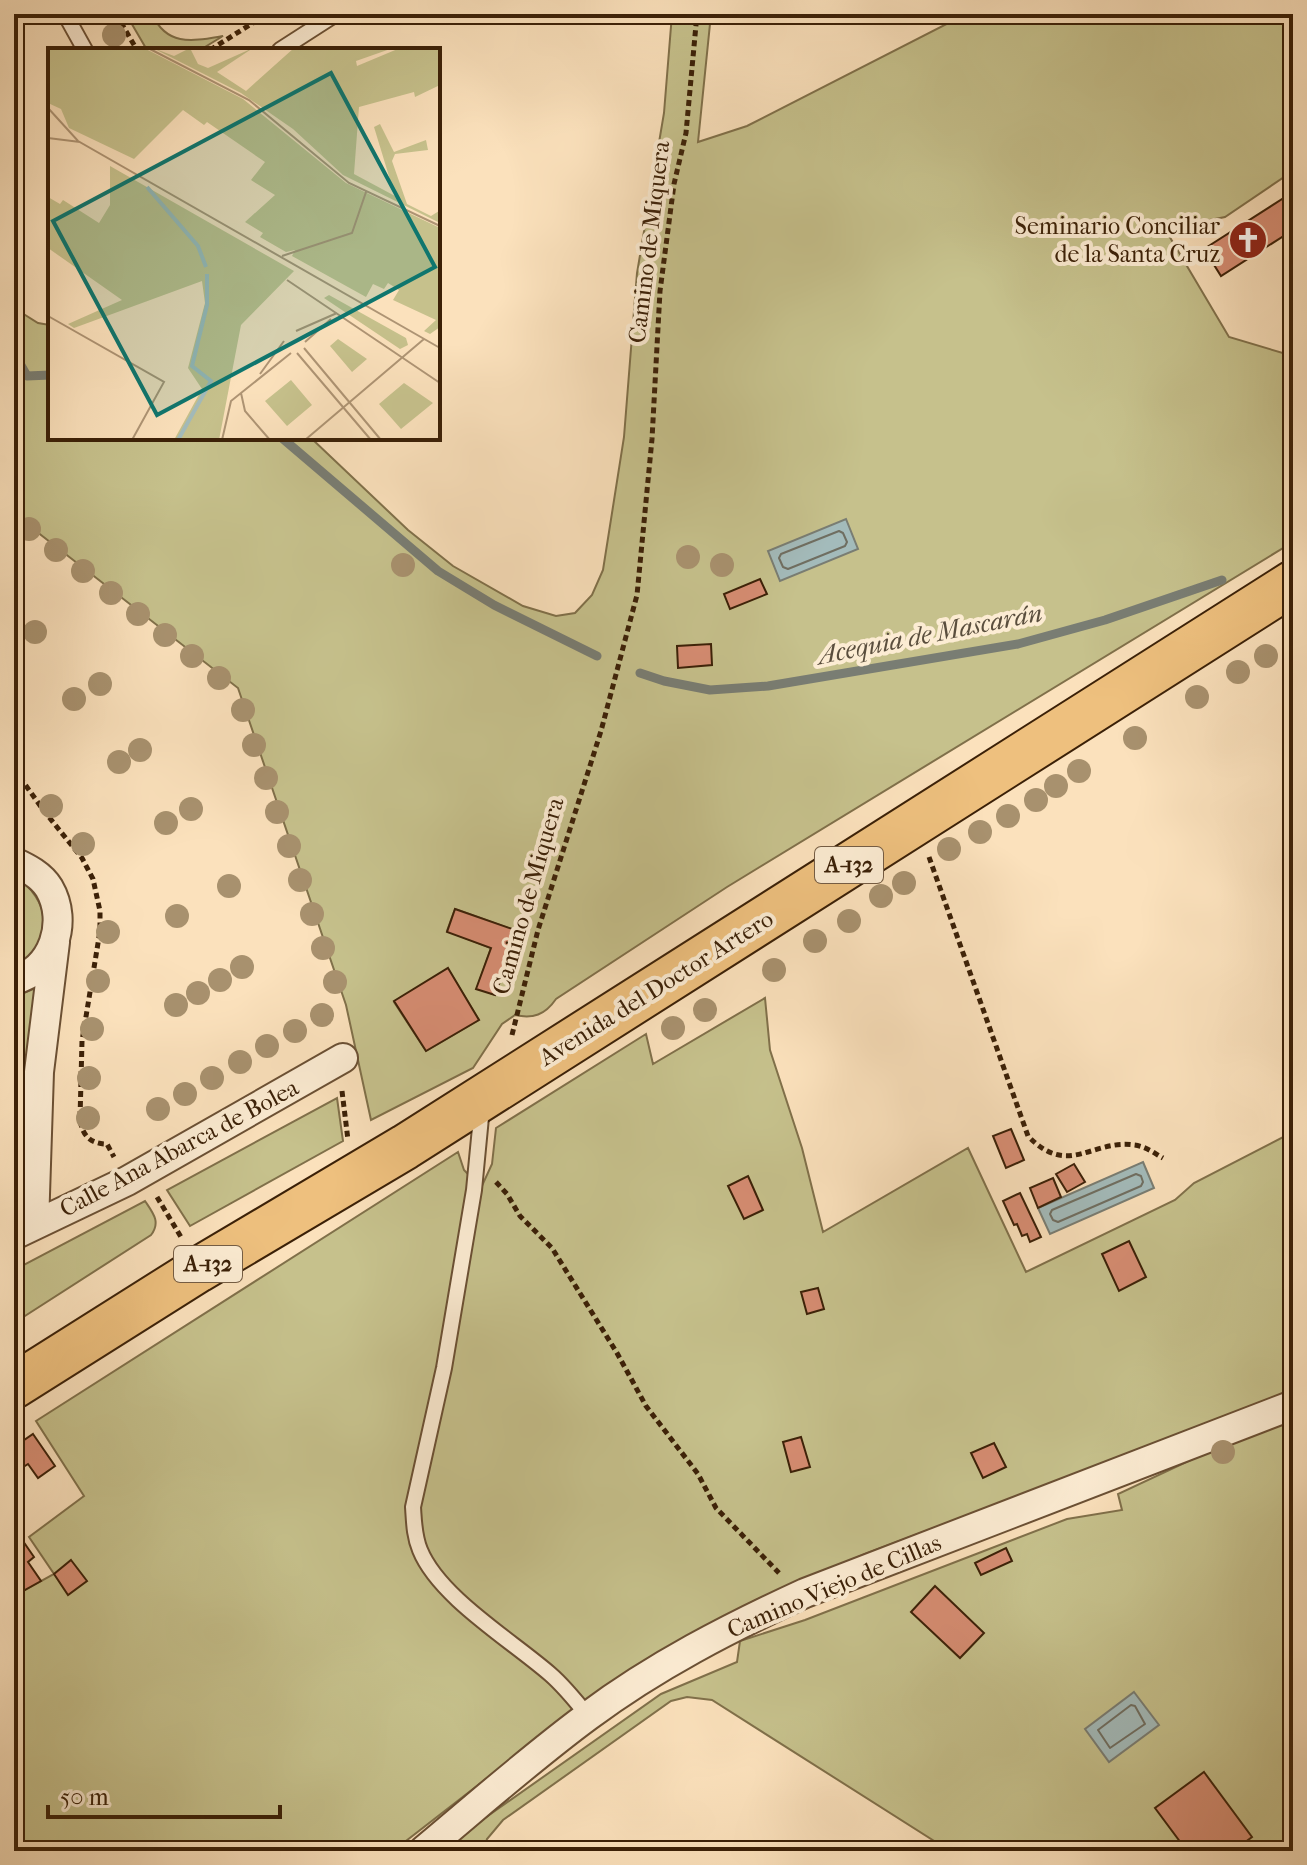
<svg xmlns="http://www.w3.org/2000/svg" width="1307" height="1865" viewBox="0 0 1307 1865" font-family="'IM FELL French Canon',serif">
	<style>
		.green { fill: #c6c18c; stroke: #80704a; stroke-width: 2; fill-rule: evenodd }
		.water { fill: #a3bbbb; stroke: #797d73; stroke-width: 2 }
		.lines { fill: none; stroke-linecap: round; stroke-linejoin: round }
		.shore { stroke: #6f6e61; stroke-width: 2 }
		.stream { stroke: #797d73; stroke-width: 9 }
		.building { fill: #d78d73; stroke: #3b2007; stroke-width: 2 }
		.lane-casing { stroke: #6b5034; stroke-width: 18 }
		.street-casing { stroke: #6b5034; stroke-width: 32 }
		.primary-casing { stroke: #3b2007; stroke-width: 48 }
		.path { stroke: #3b2007; stroke-width: 5; stroke-dasharray: 6 4; stroke-linecap: butt }
		.lane { stroke: #fcecd3; stroke-width: 14 }
		.street { stroke: #fcecd3; stroke-width: 28 }
		.primary { stroke: #eec07e; stroke-width: 44 }
		.tree { fill: #a8916e }
		.labels { text-anchor: middle; dominant-baseline: central; stroke-width: 8; stroke-linejoin: round; paint-order: stroke }
		.shield { fill: #fcecd3; stroke: #755d44; stroke-width: 2 }
		.shield-label { font-size: 22px; font-weight: bold; fill: #3b2007 }
		.poi-label { font-size: 24px; fill: #3b2007; stroke: #fcecd3; text-anchor: end }
		.street-label { font-size: 24px; fill: #3b2007; stroke: #fcecd3 }
		.water-label { font-size: 26px; font-style: italic; fill: #5a4e3d; stroke: #fcecd3 }
		.inset-river { fill: none; stroke: #a3bbbb; stroke-width: 4 }
		.inset-road { fill: none; stroke: #ae9474; stroke-width: 2 }
		.view { fill: #0f766e; fill-opacity: 0.15; stroke: #0f766e; stroke-width: 4 }
		.inset-edge { fill: none; stroke: #3b2007; stroke-width: 4 }
	</style>
	<rect width="100%" height="100%" fill="#fbe1bc"/>
	<filter id="stains"><feTurbulence type="fractalNoise" baseFrequency=".0025" numOctaves="4"/><feColorMatrix values="0 0 0 0 .2 0 0 0 0 .09 0 0 0 0 .02 0 0 0 .5 -.17"/></filter>
	<radialGradient id="worn" r=".72"><stop offset=".6" stop-color="#630" stop-opacity="0"/><stop offset="1" stop-color="#630" stop-opacity=".3"/></radialGradient>
	<!-- green -->
	<path class="green" d="M126,14H152C167,47 193,41 223,36L200,50H147Z
		M672,14H711L698,142L747,126L966,14H1293V171L1225,217L1165,229L1229,337L1293,356V542L727,887L556,999C545,1015 533,1019 515,1015L502,1024L473,1068L371,1120L346,1005L238,688L14,514V308L38,323L50,325V438H311L408,530L453,566L523,606L556,616L575,613L592,595L603,570L624,437L637,273L664,113ZM455,909L517,931L495,995L477,988L491,948L447,931ZM448,969L479,1020L426,1051L394,1002Z
		M14,876C51,898 58,947 14,966Z
		M38,987L26,1160L14,1105V997Z
		M765,998L770,1050L802,1148L823,1232L968,1148L1026,1272L1175,1200L1194,1183L1293,1132V1389L1253,1407L865,1554L756,1600L692,1634L504,1765L393,1851H14V1596L54,1574L29,1537L84,1496L36,1421L458,1152L464,1170L481,1188L492,1164L496,1128L646,1034L653,1064Z
		M337,1098L343,1141L190,1226L167,1190Z
		M145,1201C153,1213 161,1222 151,1235L14,1323V1270Z
		M1293,1412V1851H950L712,1700L687,1697L671,1701L503,1820L487,1839L484,1851H438L661,1694L737,1662L740,1641L805,1620L1067,1519L1122,1510L1118,1494Z"/>
	<!-- water -->
	<path class="water" d="M846,519L858,549L780,581L768,551Z
		M1143,1162L1154,1188L1050,1234L1038,1208Z
		M1134,1692L1159,1725L1109,1762L1085,1729Z"/>
	<g class="lines">
		<!-- shore -->
		<path class="shore" d="M839,531L843,533L847,542L845,546L788,569L783,567L779,558L781,554Z
			M1136,1174L1141,1176L1143,1182L1141,1186L1058,1222L1053,1220L1050,1214L1052,1210Z
			M1131,1705L1135,1706L1145,1724L1110,1748L1098,1730Z"/>
		<!-- stream -->
		<path class="stream" d="M14,353L27,376L50,375
			M282,438L438,571L494,605L597,656
			M640,673L664,681L710,690L768,686L1018,644L1105,620L1222,580"/>
	</g>
	<!-- building -->
	<path class="building" d="M1293,192V230L1221,276L1204,249Z
		M760,579L767,594L730,609L724,594Z
		M711,644L712,665L678,668L677,646Z
		M455,909L518,931L495,995L476,989L491,948L447,932Z
		M448,968L479,1020L426,1051L394,1001Z
		M1011,1129L1024,1160L1006,1168L993,1136Z
		M1074,1164L1085,1182L1067,1192L1056,1174Z
		M748,1176L763,1210L744,1219L728,1186Z
		M1053,1178L1061,1197L1038,1208L1030,1188Z
		M1020,1193L1041,1237L1030,1242L1027,1234L1022,1236L1017,1224L1014,1225L1003,1201Z
		M1129,1241L1146,1277L1119,1291L1102,1254Z
		M818,1288L824,1309L807,1314L801,1292Z
		M33,1434L55,1466L38,1478L28,1464L14,1473V1447Z
		M801,1437L810,1467L791,1472L783,1442Z
		M994,1443L1006,1467L983,1478L971,1453Z
		M14,1528L34,1557L28,1562L41,1581L14,1596Z
		M1006,1548L1012,1561L981,1575L975,1563Z
		M71,1560L87,1581L68,1595L54,1574Z
		M935,1586L984,1633L960,1658L911,1612Z
		M1204,1772L1252,1837L1233,1851H1187L1155,1808Z"/>
	<g class="lines">
		<!-- lane casing -->
		<g class="lane-casing">
			<path id="lane" d="M65,14L85,50
				M280,50L336,14
				M482,1107L474,1190L444,1368L413,1507C414,1521 414,1536 420,1550C439,1597 511,1640 550,1674C564,1686 576,1701 588,1716"/>
		</g>
		<!-- street casing -->
		<g class="street-casing">
			<path id="street" d="M14,862C27,868 41,875 49,888C69,922 53,970 14,980
				M14,1159L27,1205
				M34,1225L39,1072L55,942
				M14,1235L127,1181L343,1058
				M423,1851C477,1806 531,1758 588,1716C655,1666 729,1628 805,1593L1293,1405"/>
		</g>
		<!-- primary casing -->
		<g class="primary-casing">
			<path id="primary" d="M14,1386L198,1270L405,1147L1293,583"/>
		</g>
		<!-- path -->
		<path class="path" d="M116,14L137,50
			M210,50L267,14
			M14,769L44,811L82,858L93,879L100,911V931L82,1041L80,1119C82,1135 90,1144 107,1144L114,1157
			M929,857L1028,1136C1068,1178 1092,1139 1134,1145C1145,1146 1154,1153 1163,1158
			M512,1035L538,930L601,731L637,595L652,439L660,291L674,184L686,133L697,14
			M342,1091L348,1140
			M496,1182L507,1194L520,1216L552,1248L617,1353L646,1406L698,1474L716,1508L779,1573
			M157,1197L181,1237
			M14,1428L23,1422"/>
		<!-- lane -->
		<use href="#lane" class="lane"/>
		<!-- street -->
		<use href="#street" class="street"/>
		<!-- primary -->
		<use href="#primary" class="primary"/>
	</g>
	<!-- trees -->
	<g class="tree">
		<circle cx="114" cy="35" r="12"/>
		<circle cx="29" cy="529" r="12"/>
		<circle cx="56" cy="550" r="12"/>
		<circle cx="688" cy="557" r="12"/>
		<circle cx="403" cy="565" r="12"/>
		<circle cx="722" cy="565" r="12"/>
		<circle cx="83" cy="571" r="12"/>
		<circle cx="111" cy="593" r="12"/>
		<circle cx="138" cy="614" r="12"/>
		<circle cx="35" cy="632" r="12"/>
		<circle cx="165" cy="635" r="12"/>
		<circle cx="192" cy="656" r="12"/>
		<circle cx="1266" cy="656" r="12"/>
		<circle cx="1238" cy="672" r="12"/>
		<circle cx="219" cy="678" r="12"/>
		<circle cx="100" cy="684" r="12"/>
		<circle cx="1197" cy="697" r="12"/>
		<circle cx="74" cy="699" r="12"/>
		<circle cx="243" cy="710" r="12"/>
		<circle cx="1135" cy="738" r="12"/>
		<circle cx="254" cy="745" r="12"/>
		<circle cx="140" cy="750" r="12"/>
		<circle cx="119" cy="762" r="12"/>
		<circle cx="1079" cy="771" r="12"/>
		<circle cx="266" cy="778" r="12"/>
		<circle cx="1056" cy="786" r="12"/>
		<circle cx="1036" cy="800" r="12"/>
		<circle cx="51" cy="806" r="12"/>
		<circle cx="191" cy="809" r="12"/>
		<circle cx="277" cy="812" r="12"/>
		<circle cx="1008" cy="816" r="12"/>
		<circle cx="166" cy="823" r="12"/>
		<circle cx="980" cy="832" r="12"/>
		<circle cx="83" cy="844" r="12"/>
		<circle cx="289" cy="846" r="12"/>
		<circle cx="949" cy="849" r="12"/>
		<circle cx="300" cy="880" r="12"/>
		<circle cx="904" cy="883" r="12"/>
		<circle cx="229" cy="886" r="12"/>
		<circle cx="881" cy="896" r="12"/>
		<circle cx="312" cy="914" r="12"/>
		<circle cx="177" cy="916" r="12"/>
		<circle cx="849" cy="921" r="12"/>
		<circle cx="108" cy="932" r="12"/>
		<circle cx="815" cy="941" r="12"/>
		<circle cx="323" cy="948" r="12"/>
		<circle cx="242" cy="967" r="12"/>
		<circle cx="774" cy="970" r="12"/>
		<circle cx="220" cy="980" r="12"/>
		<circle cx="98" cy="981" r="12"/>
		<circle cx="335" cy="982" r="12"/>
		<circle cx="198" cy="993" r="12"/>
		<circle cx="176" cy="1005" r="12"/>
		<circle cx="705" cy="1010" r="12"/>
		<circle cx="322" cy="1015" r="12"/>
		<circle cx="673" cy="1028" r="12"/>
		<circle cx="92" cy="1029" r="12"/>
		<circle cx="295" cy="1031" r="12"/>
		<circle cx="267" cy="1046" r="12"/>
		<circle cx="240" cy="1062" r="12"/>
		<circle cx="89" cy="1078" r="12"/>
		<circle cx="212" cy="1078" r="12"/>
		<circle cx="185" cy="1094" r="12"/>
		<circle cx="158" cy="1109" r="12"/>
		<circle cx="88" cy="1118" r="12"/>
		<circle cx="1223" cy="1452" r="12"/>
	</g>
	<!-- icons -->
	<defs>
		<g id="church-disc" transform="scale(2)"><circle r="9.5" fill="#8f2418" stroke="#fcecd3"/><path d="M-1.2-6h2.4v3.5h3.3v2.4h-3.3V6h-2.4V-.1h-3.3v-2.4h3.3Z" fill="#fff"/></g>
	</defs>
	<g fill-rule="evenodd">
		<use href="#church-disc" x="1248" y="240"/>
	</g>
	<g class="labels">
		<!-- shield labels -->
		<g class="shield">
			<rect x="815" y="847" width="68" height="36" rx="6"/>
			<rect x="174" y="1246" width="68" height="36" rx="6"/>
		</g>
		<g class="shield-label">
			<text x="849" y="865">A-132</text>
			<text x="208" y="1264">A-132</text>
		</g>
		<!-- poi labels -->
		<g class="poi-label">
			<text x="1220" y="226">Seminario Conciliar<tspan x="1220" dy="28">de la Santa Cruz</tspan></text>
		</g>
		<!-- street labels -->
		<g class="street-label">
			<text transform="translate(649 242) rotate(-83)">Camino de Miquera</text>
			<text transform="translate(528 896) rotate(-74)">Camino de Miquera</text>
			<text transform="translate(656 988) rotate(-32)">Avenida del Doctor Artero</text>
			<text transform="translate(179 1148) rotate(-28)">Calle Ana Abarca de Bolea</text>
			<text transform="translate(834 1586) rotate(-23)">Camino Viejo de Cillas</text>
		</g>
		<!-- water labels -->
		<g class="water-label">
			<text transform="translate(930 634) rotate(-11)">Acequia de Mascarán</text>
		</g>
	</g>
	<!-- overview -->
	<g transform="translate(48 48)">
		<rect width="392" height="392" fill="#fbe1bc"/>
		<path d="M0,0H96L195,51L298,135L392,180V279L382,286L376,283L388,272L345,252L351,242L340,235L336,241L325,236L318,249L244,208L247,202L238,204L212,189L215,185L197,174L227,147L203,132L217,114L159,74L156,77L135,62L86,111L21,80L13,61L0,55ZM105,0L126,8L142,0L150,16L160,20L205,0L169,24L198,43L246,0H345L308,13L309,18L352,0H392V37L367,49L366,44L311,59L306,126L347,148L326,79L332,76L346,104L378,92L380,102L347,106L344,113L359,156L383,168L391,163L392,175L295,127L245,81L193,45ZM62,118L246,223L193,277L171,392H126L154,341L140,320L157,255L154,233L26,280L20,276L74,252L0,200V149L12,156L15,152L51,175L62,157ZM281,247L358,290L360,297L352,301L276,250ZM290,291L319,311L304,324L282,298ZM243,332L264,357L239,378L217,353ZM356,335L385,355L353,381L331,356Z" fill="#c6c18c"/>
		<path class="inset-river" d="M99,139L150,198L158,219M130,392L163,333L144,318L159,257V226"/>
		<path class="inset-road" d="M100,0L201,52L301,135L392,178M0,60L30,93L392,300M0,90L32,94M234,208L304,185L318,144M239,232L392,335M0,268L116,334L84,392M248,283L289,265M257,294L283,271M256,300L333,392M249,305L323,392M212,326L236,293M193,345L197,363L222,392M174,392L183,353L243,305M257,392L376,291"/>
		<path class="view" d="M283,25L387,219L109,367L5,173Z"/>
		<rect width="392" height="392" class="inset-edge"/>
	</g>
	<!-- margin -->
	<rect width="1307" height="1865" fill="none" stroke="#fbe1bc" stroke-width="48"/>
	<rect x="16" y="16" width="1275" height="1833" fill="none" stroke="#3b2007" stroke-width="4"/>
	<rect x="24" y="24" width="1259" height="1817" fill="none" stroke="#3b2007" stroke-width="2"/>
	<!-- scale -->
	<path d="M48 1805v12h232v-12" fill="none" stroke="#3b2007" stroke-width="4"/>
	<text x="60" y="1805" font-size="24" fill="#3b2007" stroke="#fcecd3" stroke-width="6" paint-order="stroke">50 m</text>
	<rect width="100%" height="100%" filter="url(#stains)"/>
	<rect width="100%" height="100%" fill="url(#worn)"/>
</svg>
